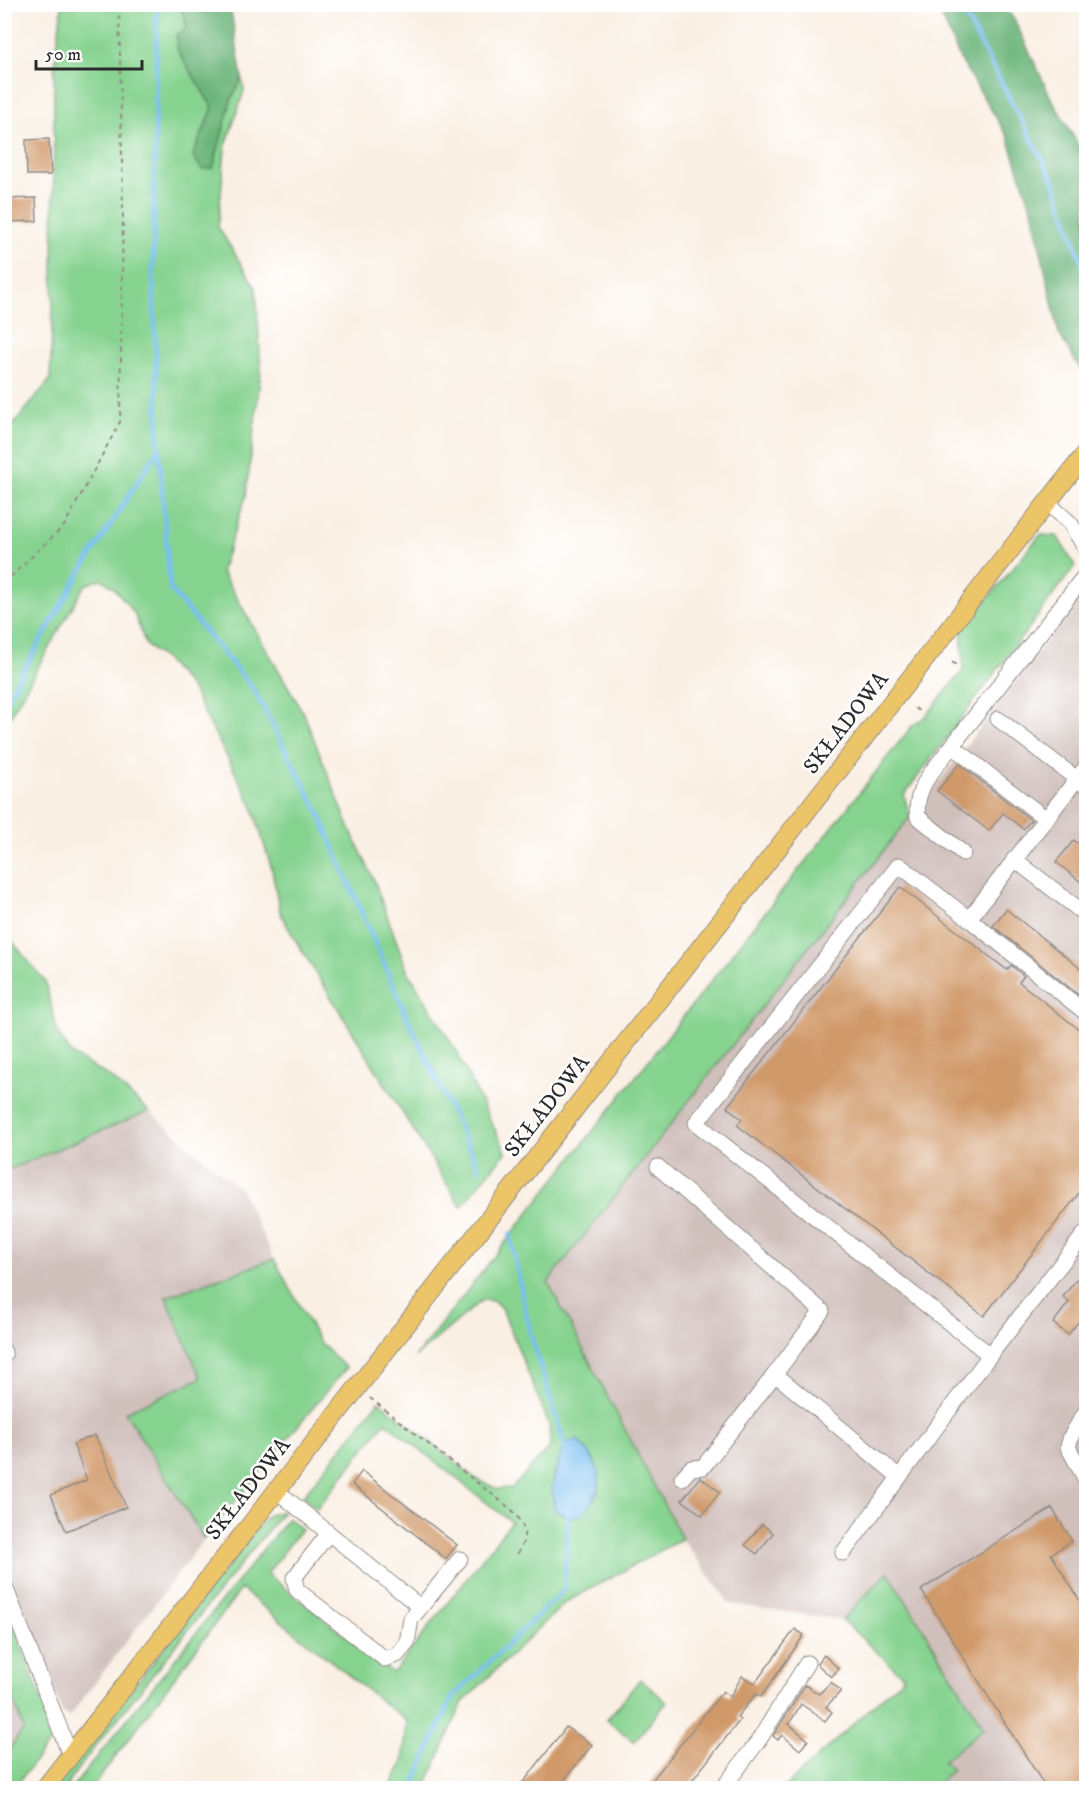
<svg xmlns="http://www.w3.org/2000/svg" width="1091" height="1793" viewBox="0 0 1091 1793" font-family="'IM FELL DW Pica',serif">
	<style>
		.industrial { fill: #d0c0bc }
		.green { fill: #86d390; stroke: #587f5e; stroke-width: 1.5 }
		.forest { fill: #6cb57a; stroke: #4c7052; stroke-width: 1.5 }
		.water { fill: #78bff0; stroke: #52758e; stroke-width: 1.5 }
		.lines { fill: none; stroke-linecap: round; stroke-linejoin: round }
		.stream { stroke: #78bff0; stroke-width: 4.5 }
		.building { fill: #d09969 }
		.minor-casing { stroke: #928d87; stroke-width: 17 }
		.major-casing { stroke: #928d87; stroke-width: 20 }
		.path { stroke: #928d87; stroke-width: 2; stroke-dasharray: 4.5 4.5; stroke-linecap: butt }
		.minor { stroke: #fff; stroke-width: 15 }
		.major { stroke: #edc569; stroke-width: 18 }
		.labels { text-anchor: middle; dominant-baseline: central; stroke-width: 5; stroke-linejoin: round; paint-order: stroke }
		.street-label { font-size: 22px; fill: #2b2b2b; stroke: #fff }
	</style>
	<rect width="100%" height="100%" fill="#fff"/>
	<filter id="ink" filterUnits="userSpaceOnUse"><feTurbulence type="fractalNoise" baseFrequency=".0167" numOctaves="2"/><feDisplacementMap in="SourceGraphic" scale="12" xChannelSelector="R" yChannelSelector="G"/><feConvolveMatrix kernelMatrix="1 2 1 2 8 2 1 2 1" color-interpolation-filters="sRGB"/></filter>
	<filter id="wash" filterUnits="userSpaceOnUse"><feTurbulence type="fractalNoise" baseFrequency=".008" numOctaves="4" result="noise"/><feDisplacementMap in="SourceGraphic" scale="24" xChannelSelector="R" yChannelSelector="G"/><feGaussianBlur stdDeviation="1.35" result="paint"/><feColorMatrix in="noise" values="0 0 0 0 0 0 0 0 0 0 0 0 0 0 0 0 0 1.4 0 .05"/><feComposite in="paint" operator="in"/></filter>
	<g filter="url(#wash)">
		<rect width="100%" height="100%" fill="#faefe3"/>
		<!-- industrial -->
		<path class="industrial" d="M1086,581V1788H933L942,1761L983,1728L888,1572L842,1620L730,1604L682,1539L548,1282L957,758L1050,636Z
			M149,1111L241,1190L274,1259L166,1297L201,1378L125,1412L204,1539L69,1717L62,1712L22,1605L5,1612V1171Z
			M4,1677L24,1730L5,1755H4Z"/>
		<!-- green -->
		<path class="green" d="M62,5H180L187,27L178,51L213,108L193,155L213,168L231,100L242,78L244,91L225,148L218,227L256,288L261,370L246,496L221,571L304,714L349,827L374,880L407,970L455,1049L506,1152L461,1207L293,936L280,912L272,870L252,805L191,688L167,661L146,645L134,613L115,589L101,579L85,585L5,725V435L50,380L53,302L54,73Z
			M1040,535L1057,536L1075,566L904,795L910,817L548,1282L682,1539L566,1602L463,1702L425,1788H390L403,1763L407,1722L241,1589L92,1788H72L288,1518L301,1529L267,1574L393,1673L511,1522L385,1422L317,1509L303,1496L379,1401L475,1478L497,1489L512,1488L550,1447L549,1424L502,1309L494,1301L482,1300L415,1357L912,726L926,716L964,669L961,631Z
			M5,933L45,981L58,1034L72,1055L107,1075L149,1111L5,1171Z
			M274,1259L319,1341L346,1368L204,1539L125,1412L201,1378L166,1297Z
			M283,1511L80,1766L67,1784L70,1788H55L268,1515Z
			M888,1572L984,1728L943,1761L952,1770L934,1788H784L904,1677L842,1620Z
			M8,1610L55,1735L14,1788H5V1755L24,1729L5,1677V1612Z
			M640,1679L667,1702L634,1742L607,1720Z"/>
		<!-- forest -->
		<path class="forest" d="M180,5H230L242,78L231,100L213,168L201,169L193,155L213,108L178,51L176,35L187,27Z
			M937,5H1004L1015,21L1052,100L1086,158V378L1059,334L1032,210L1008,137L960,59Z"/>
		<!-- water -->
		<path class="water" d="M576,1439C592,1452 605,1474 596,1495C594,1502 586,1509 582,1515L568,1518L554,1509L552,1488L555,1471L564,1446Z"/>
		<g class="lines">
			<!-- stream -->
			<path class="stream" d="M959,4L1053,179L1086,275
				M159,448L170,589L254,690L318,811L407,1017L479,1169
				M4,704L80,573L159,448L153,272L157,4
				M510,1234L529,1329L566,1450
				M412,1788L452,1698L564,1590L568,1514"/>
		</g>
		<g id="blocks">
			<!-- building -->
			<path class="building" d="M49,139L51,175H27L26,140Z
				M36,198L37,221L4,222V199Z
				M959,764L1031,820L1023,829L1003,813L989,831L937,791Z
				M1074,840L1086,850V886L1056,862Z
				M900,887L1007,970L1011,965L1024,976L1019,982L1086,1035V1184L984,1316L737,1125L742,1119L727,1107Z
				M1006,909L1086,973V1001L993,926Z
				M1086,1267V1312L1068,1335L1053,1323L1069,1302L1063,1297Z
				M95,1435L126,1507L66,1531L51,1495L87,1480L73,1444Z
				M362,1471L457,1545L446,1559L352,1484Z
				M700,1477L720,1492L702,1515L682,1500Z
				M1052,1508L1072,1541L1051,1554L1086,1611V1788H1046L921,1590Z
				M762,1524L773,1533L757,1554L745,1545Z
				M795,1629L804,1635L791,1654L761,1697L756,1694L737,1717L740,1720L686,1788H646L723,1691L730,1697L742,1676L755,1683Z
				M824,1655L839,1669L831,1677L817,1664Z
				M831,1682L841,1691L826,1707L832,1712L825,1721L801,1704L789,1724L808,1740L800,1750L782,1735L778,1740L773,1736L805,1685L819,1694Z
				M566,1727L592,1745L558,1788H519Z"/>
		</g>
	</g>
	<g filter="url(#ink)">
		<use href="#blocks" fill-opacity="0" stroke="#928d87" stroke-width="1.5"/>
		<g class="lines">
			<!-- minor casing -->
			<g class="minor-casing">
				<path id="minor" d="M1048,503L1070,523L1086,549
					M998,719L1086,786
					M952,746C936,767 913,788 918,817L963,853
					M1086,767L969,919L1086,1013
					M1046,819L952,746L1086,574
					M1014,859L1086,915
					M969,919L899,865L696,1123L990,1355L1086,1232
					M658,1167L822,1311L775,1374
					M4,1352V1356
					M1086,1411L1071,1436L1068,1447L1086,1480
					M682,1478L691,1468L703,1467L775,1374L898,1476
					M277,1491L420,1607
					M329,1533L294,1578L297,1590L385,1659L397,1655L407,1643L411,1619L460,1559
					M843,1553L990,1355
					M4,1584L70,1755
					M723,1788L759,1740L807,1663"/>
			</g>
			<!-- major casing -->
			<g class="major-casing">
				<path id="major" d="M45,1788L1086,453"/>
			</g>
			<!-- path -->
			<path class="path" d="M4,583L64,526L120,422L123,210L119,4
				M952,662L959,667
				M915,708L919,711
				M370,1398L512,1510C527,1527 528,1537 516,1556"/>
			<!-- minor -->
			<use href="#minor" class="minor"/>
			<!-- major -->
			<use href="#major" class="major"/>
		</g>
	</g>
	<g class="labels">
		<!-- street labels -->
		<g class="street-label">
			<text transform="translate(846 723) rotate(-52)">SKŁADOWA</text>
			<text transform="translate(547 1106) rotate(-52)">SKŁADOWA</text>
			<text transform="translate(248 1489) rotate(-52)">SKŁADOWA</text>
		</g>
	</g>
	<!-- margin -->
	<rect width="1091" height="1793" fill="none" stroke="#fff" stroke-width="24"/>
	<!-- scale -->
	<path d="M36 60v9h106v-9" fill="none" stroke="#2b2b2b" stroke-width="3"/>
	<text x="45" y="60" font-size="18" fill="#2b2b2b" stroke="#ffffff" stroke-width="4.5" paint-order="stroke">50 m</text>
</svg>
